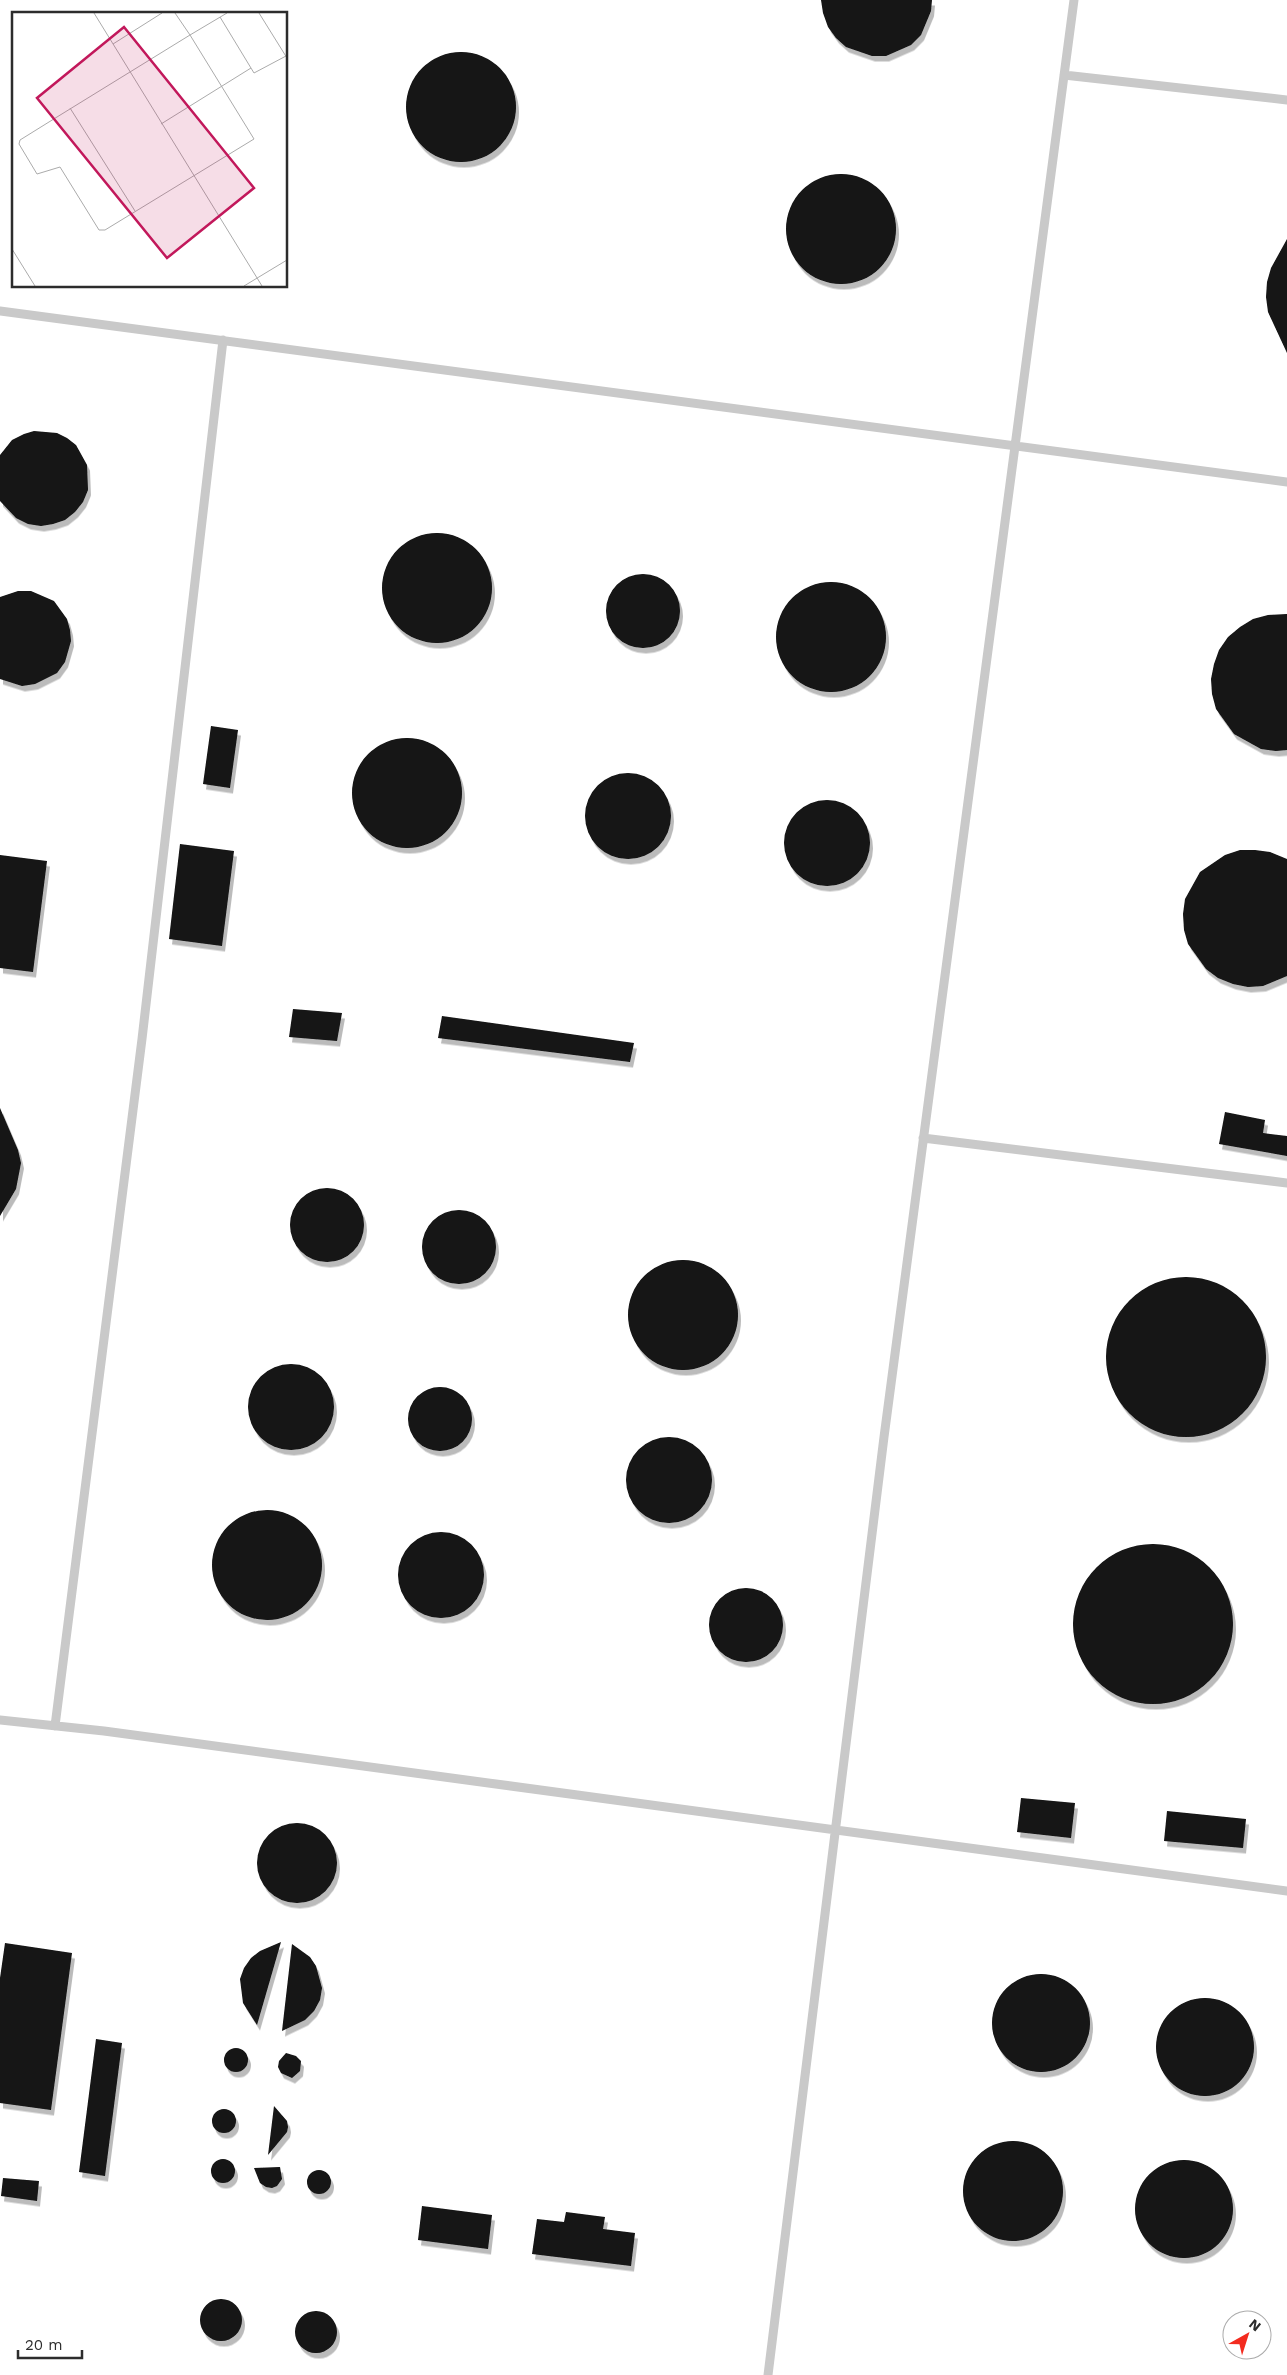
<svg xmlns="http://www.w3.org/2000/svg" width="1287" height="2375" viewBox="0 0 1287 2375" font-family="'Work Sans',sans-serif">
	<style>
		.building { fill: #131313; filter: url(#shadow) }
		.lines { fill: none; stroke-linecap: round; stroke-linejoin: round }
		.service { stroke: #c9c9c9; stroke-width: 9 }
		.inset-road { fill: none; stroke: #ababab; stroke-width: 1 }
		.view { fill: #c2185b; fill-opacity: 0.15; stroke: #c2185b; stroke-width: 2.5 }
		.inset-edge { fill: none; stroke: #2c2c2c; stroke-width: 2.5 }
	</style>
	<defs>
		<filter id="shadow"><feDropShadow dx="3" dy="5.5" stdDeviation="0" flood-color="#0004"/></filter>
	</defs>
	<rect width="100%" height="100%" fill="#fff"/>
	<!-- building -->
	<path class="building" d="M821,0H932L931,11L921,35L911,45L886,56H872L846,47L836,38L828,27L823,13Z
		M406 107a55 55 0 1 1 110 0a55 55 0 1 1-110 0Z
		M786 229a55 55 0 1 1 110 0a55 55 0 1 1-110 0Z
		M1287,239V353L1268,312L1266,297L1267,282L1271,268Z
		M34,431L57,433L67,438L76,445L87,465L88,490L83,502L75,512L65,520L53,524L41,526L28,524L16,518L0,501V455L12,440L24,434Z
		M382 588a55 55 0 1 1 110 0a55 55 0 1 1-110 0Z
		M606 611a37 37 0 1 1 74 0a37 37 0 1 1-74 0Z
		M776 637a55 55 0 1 1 110 0a55 55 0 1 1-110 0Z
		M18,591H31L54,601L67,619L70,630L71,641L65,662L57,673L35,684L22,686L0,679V597Z
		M1287,614V750L1276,751L1261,749L1234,734L1216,709L1212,694L1211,679L1214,664L1219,650L1228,637L1240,627L1253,619L1268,615Z
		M211,726L238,730L230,788L203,784Z
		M352 793a55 55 0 1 1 110 0a55 55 0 1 1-110 0Z
		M585 816a43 43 0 1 1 86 0a43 43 0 1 1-86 0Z
		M784 843a43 43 0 1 1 86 0a43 43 0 1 1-86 0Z
		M180,844L234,851L222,946L169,939Z
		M1240,850H1255L1270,852L1287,859V976L1263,986L1248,987L1233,984L1218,978L1206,969L1188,944L1184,930L1183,914L1185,899L1200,872L1225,855Z
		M0,855L47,861L33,972L0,968Z
		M293,1009L342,1013L337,1041L289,1037Z
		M442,1016L634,1043L630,1062L438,1038Z
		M0,1108L18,1150L21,1163L16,1189L0,1216Z
		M1225,1112L1265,1120L1263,1133L1287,1136V1156L1219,1144Z
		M290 1225a37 37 0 1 1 74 0a37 37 0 1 1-74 0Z
		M422 1247a37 37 0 1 1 74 0a37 37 0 1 1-74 0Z
		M628 1315a55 55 0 1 1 110 0a55 55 0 1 1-110 0Z
		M1106 1357a80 80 0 1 1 160 0a80 80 0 1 1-160 0Z
		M248 1407a43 43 0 1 1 86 0a43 43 0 1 1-86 0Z
		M408 1419a32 32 0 1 1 64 0a32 32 0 1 1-64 0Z
		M626 1480a43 43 0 1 1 86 0a43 43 0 1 1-86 0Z
		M212 1565a55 55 0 1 1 110 0a55 55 0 1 1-110 0Z
		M398 1575a43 43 0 1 1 86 0a43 43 0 1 1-86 0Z
		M1073 1624a80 80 0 1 1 160 0a80 80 0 1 1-160 0Z
		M709 1625a37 37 0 1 1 74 0a37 37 0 1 1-74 0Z
		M1021,1798L1075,1803L1071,1838L1017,1832Z
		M1167,1811L1246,1819L1243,1848L1164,1841Z
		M257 1863a40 40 0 1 1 80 0a40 40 0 1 1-80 0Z
		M281,1942L257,2025L243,2003L240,1979L244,1968L251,1958L260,1951Z
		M5,1943L72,1953L51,2110L0,2103V1978Z
		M292,1944L310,1957L316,1966L322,1988L320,2000L314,2011L305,2020L282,2031Z
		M992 2023a49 49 0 1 1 98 0a49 49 0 1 1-98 0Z
		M1156 2047a49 49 0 1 1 98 0a49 49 0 1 1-98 0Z
		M96,2039L122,2043L105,2176L79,2172Z
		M224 2060a12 12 0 1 1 24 0a12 12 0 1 1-24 0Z
		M286,2053L296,2056L301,2061L300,2071L292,2078L281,2073L278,2067L279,2061Z
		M274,2106L287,2121L288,2127L287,2132L268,2155Z
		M212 2121a12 12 0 1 1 24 0a12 12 0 1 1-24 0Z
		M963 2191a50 50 0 1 1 100 0a50 50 0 1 1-100 0Z
		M211 2171a12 12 0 1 1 24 0a12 12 0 1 1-24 0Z
		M1135 2209a49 49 0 1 1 98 0a49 49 0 1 1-98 0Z
		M280,2167L282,2179L277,2186L272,2188L266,2187L260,2183L254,2168Z
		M307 2182a12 12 0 1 1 24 0a12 12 0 1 1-24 0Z
		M3,2178L39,2181L37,2201L1,2196Z
		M422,2206L492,2215L488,2249L418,2240Z
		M566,2212L605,2217L603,2229L635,2233L631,2266L532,2254L537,2219L564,2222Z
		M200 2320a21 21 0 1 1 42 0a21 21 0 1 1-42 0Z
		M295 2332a21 21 0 1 1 42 0a21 21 0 1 1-42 0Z"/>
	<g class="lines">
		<!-- service -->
		<path class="service" d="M1064,75L1287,100
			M0,311L1287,482
			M923,1138L1287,1183
			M0,1720L104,1731L1287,1891
			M55,1726L142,1039L223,340
			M768,2375L884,1437L1074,0"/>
	</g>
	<!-- overview -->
	<g transform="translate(12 12)">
		<rect width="275" height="275" fill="#fff"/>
		<path class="inset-road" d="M82,1L250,274M163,1L178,23L242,127L93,218H87L48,155L25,162L7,132L8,128L45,105L178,23L215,1M247,1L275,46M208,5L242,61L274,44M101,32L150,1M58,96L123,199M149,112L239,56M0,237L23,274M232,274L275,248"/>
		<path class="view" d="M112,15L242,176L155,246L25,86Z"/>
		<rect width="275" height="275" class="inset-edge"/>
	</g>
	<!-- north arrow -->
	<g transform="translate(1247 2335) rotate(39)"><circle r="24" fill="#ffffff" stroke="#ababab"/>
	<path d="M0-4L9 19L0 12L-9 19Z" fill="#f32b1f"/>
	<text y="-8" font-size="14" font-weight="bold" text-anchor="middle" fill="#2c2c2c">N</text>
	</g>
	<!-- scale -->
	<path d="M18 2350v8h64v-8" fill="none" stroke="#2c2c2c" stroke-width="2.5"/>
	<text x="25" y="2350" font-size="15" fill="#2c2c2c" stroke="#ffffff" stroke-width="4" paint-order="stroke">20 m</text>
</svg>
